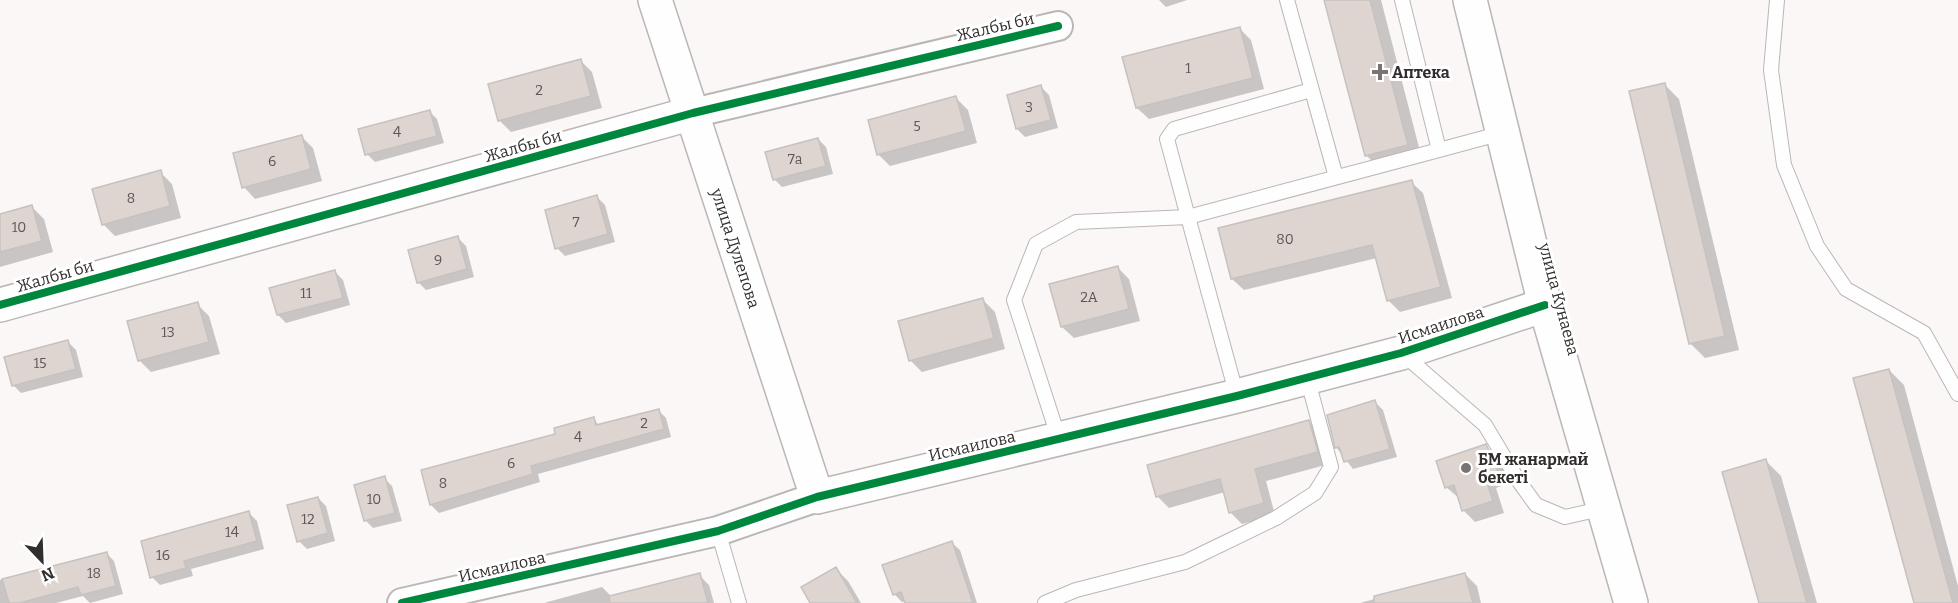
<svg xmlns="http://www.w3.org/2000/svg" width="1958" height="603" viewBox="0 0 1958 603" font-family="Bitter,serif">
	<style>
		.shadow { fill: #0003 }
		.building { fill: #ded4d0; stroke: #c5c2c1; stroke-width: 1.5 }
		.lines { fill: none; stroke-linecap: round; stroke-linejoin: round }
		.service-casing { stroke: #bab7b6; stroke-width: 16 }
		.minor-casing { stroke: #bab7b6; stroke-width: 32 }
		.tertiary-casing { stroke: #bab7b6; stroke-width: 36 }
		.service { stroke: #fefefe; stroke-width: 14 }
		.minor { stroke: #fefefe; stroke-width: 28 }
		.tertiary { stroke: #fefefe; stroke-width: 33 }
		.cycleway-casing { stroke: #fff; stroke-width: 11 }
		.cycleway { stroke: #00873e; stroke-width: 8 }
		.poi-dot { fill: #787473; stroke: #fff; stroke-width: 2 }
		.labels { text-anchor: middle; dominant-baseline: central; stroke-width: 6; stroke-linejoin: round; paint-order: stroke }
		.number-label { font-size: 14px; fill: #5c5856 }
		.street-label { font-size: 16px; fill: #312e2d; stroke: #fff }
		.poi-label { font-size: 16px; font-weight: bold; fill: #312e2d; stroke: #fff; text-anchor: start }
	</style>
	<rect width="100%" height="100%" fill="#fbf7f6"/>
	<!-- shadow -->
	<path class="shadow" d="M1159,0H1187L1166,7Z
		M1325,0H1381L1422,159L1381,170L1366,155Z
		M1239,28L1251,40L1264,89L1149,119L1137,108Z
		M580,60L592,72L602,108L511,132L499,120Z
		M1664,84L1679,99L1739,350L1705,358L1690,343Z
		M1041,87L1049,95L1058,128L1025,137L1017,129Z
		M956,98L968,110L977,143L890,166L879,155L870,121Z
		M429,111L437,119L444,143L375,162L367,154Z
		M301,136L313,148L322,181L255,199L244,187Z
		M818,139L826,147L833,174L782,187L774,179Z
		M160,172L172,184L181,218L115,236L103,224Z
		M1411,182L1423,193L1452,298L1400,312L1388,300L1377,258L1244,290L1232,279Z
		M597,197L605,205L615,242L565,256L557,248Z
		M32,207L44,219L53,252L0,267V216Z
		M458,238L466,246L474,277L426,290L418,282Z
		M1117,267L1129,279L1140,321L1074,338L1062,327Z
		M335,272L343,280L350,305L286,323L278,315Z
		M983,300L995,312L1005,349L922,372L910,360Z
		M197,304L209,316L220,354L151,372L140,361L129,322Z
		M68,342L76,350L83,377L21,393L13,385Z
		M1889,370L1904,385L1958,586V603H1915Z
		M1375,402L1383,410L1397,457L1353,469L1336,447Z
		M658,410L666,418L671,437L538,474L540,482L439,513L431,505L557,435L593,419L600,426Z
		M1309,422L1321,434L1329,464L1266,481L1275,515L1242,524L1230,512L1225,492L1169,508L1157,496Z
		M1486,446L1498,458L1509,483L1496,488L1504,513L1475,522L1464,511L1460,499L1446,487Z
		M1766,461L1781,476L1817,603H1760Z
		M384,478L392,486L402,521L373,528L365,520Z
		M318,498L326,506L335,541L307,549L299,541Z
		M249,513L257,521L264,549L191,569L193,576L160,585L152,577Z
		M952,543L960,550L977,603L902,602L894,594Z
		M106,553L114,561L123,594L90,603L83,596L56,603H0V580Z
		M836,569L848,581L861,603H812Z
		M1465,574L1477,586L1481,603H1360Z
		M699,575L709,585L714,603H544L602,587L612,597Z"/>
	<!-- building -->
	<path class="building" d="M1324,0H1370L1408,145L1365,156Z
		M1240,27L1253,78L1136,108L1122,57Z
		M581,59L591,96L498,121L488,84Z
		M1665,83L1725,336L1689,344L1629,91Z
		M1041,85L1051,120L1016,129L1007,95Z
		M956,96L966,131L877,155L868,120Z
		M430,110L437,136L365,155L358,129Z
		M302,135L311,169L242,188L233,153Z
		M818,138L826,166L773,180L765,152Z
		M161,170L170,206L102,225L92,189Z
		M1412,180L1441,287L1387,301L1372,245L1231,279L1218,228Z
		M597,195L608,234L555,249L545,210Z
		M32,205L42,241L0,252V214Z
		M458,236L467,269L417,283L408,250Z
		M1118,266L1129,309L1061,327L1049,284Z
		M335,270L343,298L277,315L269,288Z
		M983,298L994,338L909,361L898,321Z
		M198,302L209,342L138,361L127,321Z
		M68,340L76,369L12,386L4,357Z
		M1889,369L1953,603H1914L1853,378Z
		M1375,400L1390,449L1344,462L1339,447L1335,448L1327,415Z
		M659,409L664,429L531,466L533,474L430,505L421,470L555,434L554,428L594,417L596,425Z
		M1309,420L1318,452L1255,469L1264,503L1229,513L1220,479L1156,497L1147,465Z
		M1486,444L1498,472L1485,476L1493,501L1462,511L1454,485L1445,488L1436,461Z
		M1766,459L1807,603H1759L1722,472Z
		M385,476L395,513L364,521L354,485Z
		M318,497L328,533L297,542L287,505Z
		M249,511L257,541L184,561L186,568L150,578L141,541Z
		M952,541L973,603H905L901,592L893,595L882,565Z
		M107,552L116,586L81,595L78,587L20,603H9L2,579Z
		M836,567L857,603H810L801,587Z
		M700,573L708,603H610L609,596Z
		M1465,573L1473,603H1374V596Z"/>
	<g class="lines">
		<!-- service casing -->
		<g class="service-casing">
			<path id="service" d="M1287,0L1336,177
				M1777,0L1771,70L1784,165L1817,246L1846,289L1924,333L1958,394
				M1439,150L1502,133
				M1404,355L1485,425L1518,480L1536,505L1565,517L1605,508
				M1237,396L1188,217L1439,150L1402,0
				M1059,439L1014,300L1036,244L1076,222L1188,217L1167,139L1174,129L1311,90
				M718,531L739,603
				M1045,603L1076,590L1185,562L1276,518L1315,493L1331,467L1307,377"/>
		</g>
		<!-- minor casing -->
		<g class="minor-casing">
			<path id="minor" d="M693,113L1058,26
				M402,603L718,531L817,497"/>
		</g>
		<!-- tertiary casing -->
		<g class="tertiary-casing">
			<g id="tertiary">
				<path id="s1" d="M655,0L817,497L1237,396L1401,353L1545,305"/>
				<path d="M1470,0L1545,305L1631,603"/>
				<path d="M0,305L693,113"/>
			</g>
		</g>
		<!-- service -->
		<use href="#service" class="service"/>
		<!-- minor -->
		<use href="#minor" class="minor"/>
		<!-- tertiary -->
		<use href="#tertiary" class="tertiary"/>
		<!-- cycleway casing -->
		<g class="cycleway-casing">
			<path id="cycleway" d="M0,305L693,113L1058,26
				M402,603L718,531L817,497L1237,396L1401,353L1545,305"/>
		</g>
		<!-- cycleway -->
		<use href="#cycleway" class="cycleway"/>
	</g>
	<!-- markers -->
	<g class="poi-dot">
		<path d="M1377 63h6v6h6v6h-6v6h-6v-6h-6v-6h6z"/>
		<circle cx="1466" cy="468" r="6"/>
	</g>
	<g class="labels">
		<!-- number labels -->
		<g class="number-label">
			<text x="1188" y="68">1</text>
			<text x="539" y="90">2</text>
			<text x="1029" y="107">3</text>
			<text x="917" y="126">5</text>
			<text x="397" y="132">4</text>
			<text x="795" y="159">7а</text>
			<text x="272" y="161">6</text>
			<text x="131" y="198">8</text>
			<text x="576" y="222">7</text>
			<text x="19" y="227">10</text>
			<text x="1285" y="239">80</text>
			<text x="438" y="260">9</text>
			<text x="306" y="293">11</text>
			<text x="1089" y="297">2А</text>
			<text x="168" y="332">13</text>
			<text x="40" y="363">15</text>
			<text x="644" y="423">2</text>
			<text x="578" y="437">4</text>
			<text x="511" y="463">6</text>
			<text x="443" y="483">8</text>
			<text x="374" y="499">10</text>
			<text x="308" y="519">12</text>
			<text x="232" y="532">14</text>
			<text x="163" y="555">16</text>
			<text x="94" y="573">18</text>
		</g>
		<!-- street labels -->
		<g class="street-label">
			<text transform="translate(995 27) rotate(-13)">Жалбы би</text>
			<text transform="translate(523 146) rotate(-16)">Жалбы би</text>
			<text stroke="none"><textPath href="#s1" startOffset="261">улица Дулепова</textPath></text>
			<text transform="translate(55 276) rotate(-16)">Жалбы би</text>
			<text transform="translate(1559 299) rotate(75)">улица Кунаева</text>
			<text transform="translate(1441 325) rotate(-18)">Исмаилова</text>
			<text transform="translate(972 446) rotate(-13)">Исмаилова</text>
			<text transform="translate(502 567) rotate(-13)">Исмаилова</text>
		</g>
		<!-- poi labels -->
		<g class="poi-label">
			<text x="1392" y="72">Аптека</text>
			<text x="1478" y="459">БМ жанармай<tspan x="1478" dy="18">бекеті</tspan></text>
		</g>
	</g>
	<!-- north arrow -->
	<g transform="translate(42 561) rotate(157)" stroke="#ffffff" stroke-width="4.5" paint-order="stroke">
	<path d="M0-4.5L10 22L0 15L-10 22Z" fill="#312e2d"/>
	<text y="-9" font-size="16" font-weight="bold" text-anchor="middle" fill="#312e2d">N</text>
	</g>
</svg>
